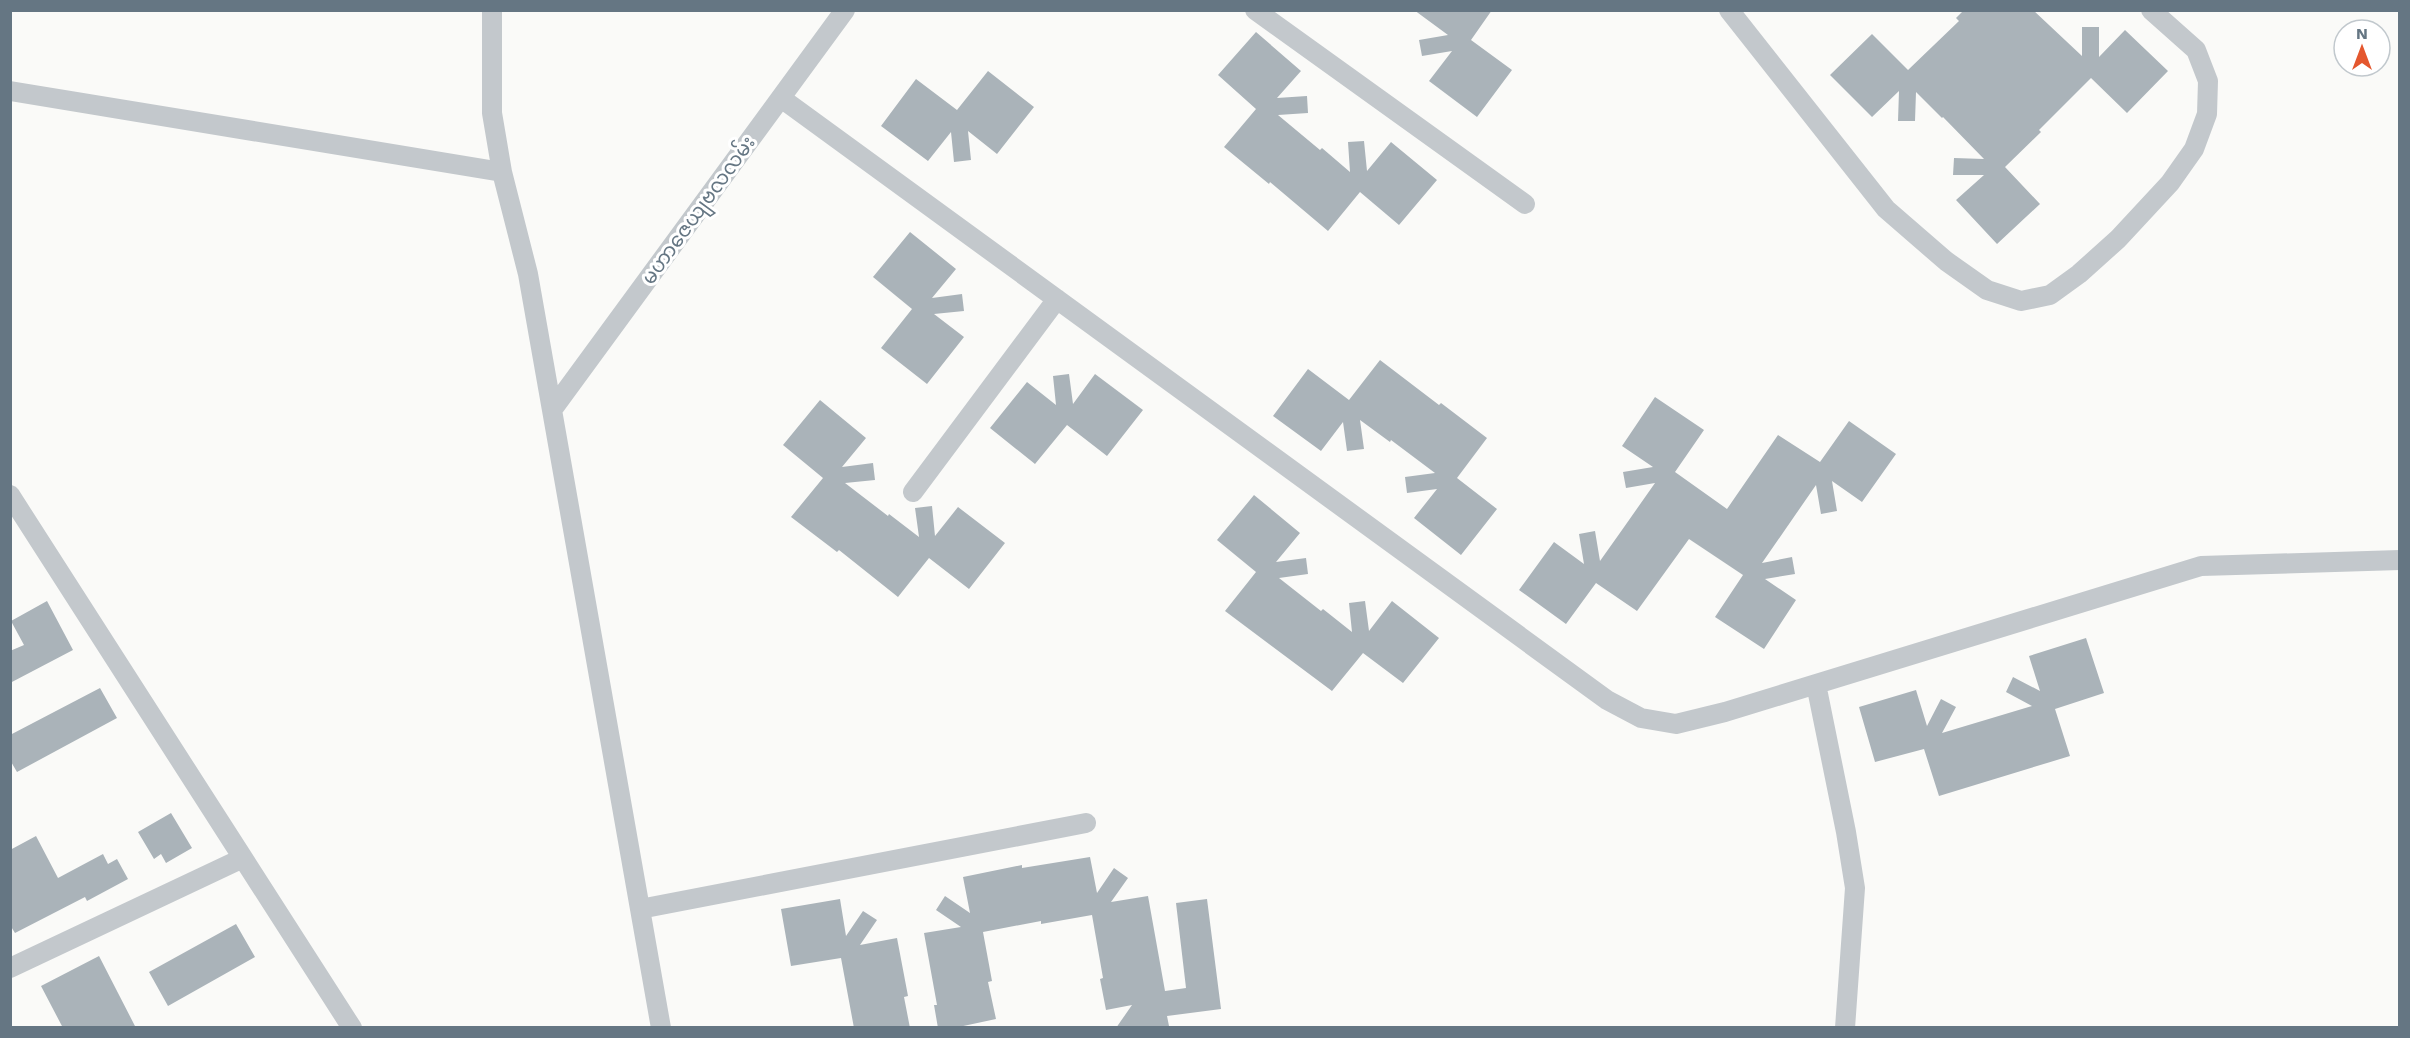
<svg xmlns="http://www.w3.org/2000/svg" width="2410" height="1038" viewBox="0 0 2410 1038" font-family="'Work Sans','Noto Sans Myanmar',sans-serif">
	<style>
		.building { fill: #aab3b9 }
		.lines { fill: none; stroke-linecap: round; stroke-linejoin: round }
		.minor { stroke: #c3c8cc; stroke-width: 20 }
		.labels { text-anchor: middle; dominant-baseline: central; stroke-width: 6; stroke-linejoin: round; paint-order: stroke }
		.street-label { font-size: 20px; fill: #657683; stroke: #fff }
	</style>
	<rect width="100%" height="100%" fill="#fafaf8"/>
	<!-- building -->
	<path class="building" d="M1414,10H1492L1471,40L1512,70L1477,117L1429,81L1452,51L1422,56L1419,40L1448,35Z
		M1964,10H2033L2082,56V27H2099V57L2125,30L2168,71L2127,113L2091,78L2039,130L2041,132L2005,167L2040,204L1997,244L1956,200L1984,175H1953L1954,158L1984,159L1943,117L1942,118L1916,92L1915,121H1898L1899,91L1872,117L1830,75L1872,34L1908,70L1959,21L1956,18Z
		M1256,32L1301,71L1277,98L1307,96L1308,113L1278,115L1320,150L1322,148L1350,172L1348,142L1364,141L1367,171L1391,142L1437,180L1399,225L1360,192L1328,231L1270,182L1269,184L1224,147L1256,109L1218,75Z
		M988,71L1034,107L997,154L968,131L971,160L954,162L951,132L928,161L881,126L916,79L957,110Z
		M910,232L956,269L932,298L962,294L964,311L934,314L964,337L927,384L881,348L912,309L873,277Z
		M1380,360L1439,405L1441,403L1487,438L1457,478L1497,509L1461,555L1414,518L1437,489L1407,493L1405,477L1435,473L1391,440L1390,442L1360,420L1364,449L1347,451L1343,422L1321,451L1273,416L1308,369L1349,400Z
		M1069,374L1073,404L1095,374L1143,410L1107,456L1067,425L1035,464L990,428L1027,382L1056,405L1053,376Z
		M1655,397L1704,430L1675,472L1727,509L1778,435L1820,462L1849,421L1896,454L1862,502L1832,481L1837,511L1821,514L1816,485L1762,563L1792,557L1795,574L1765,579L1796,600L1764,649L1715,617L1743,575L1689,539L1637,611L1596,583L1566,624L1519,590L1554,542L1584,564L1579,534L1595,531L1600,561L1622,530L1655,483L1626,488L1623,472L1653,467L1622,446Z
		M820,400L866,438L842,467L873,463L875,480L845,483L888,516L889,514L919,537L915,508L932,506L935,536L958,507L1005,543L969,589L929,558L898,597L839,550L837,552L791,517L823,478L783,445Z
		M1254,495L1300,533L1276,562L1306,558L1308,574L1279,578L1321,611L1323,609L1352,632L1349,603L1365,601L1369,631L1392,601L1439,638L1403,683L1363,653L1332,691L1225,611L1256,572L1217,540Z
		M47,601L73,650L10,683V651L24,645L11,621Z
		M2086,638L2104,693L2055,709L2070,756L1939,796L1924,749L1875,762L1859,707L1916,690L1927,726L1941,699L1956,707L1942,733L2032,706L2006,692L2013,677L2040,691L2029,656Z
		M100,688L117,718L17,772L10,760V735Z
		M171,813L192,848L166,863L161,854L154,859L138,832Z
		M36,836L58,878L103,854L108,864L117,859L128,879L87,901L85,897L15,933L10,925V850Z
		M1090,857L1097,893L1114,868L1128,878L1111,902L1148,896L1165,991L1186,988L1176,903L1207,899L1221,1009L1167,1016L1169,1026L1161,1028H1116L1132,1005L1106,1010L1100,979L1103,978L1092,915L1041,924V921L983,932L992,981L988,982L996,1019L954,1028H938L934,1005H937L924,933L961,927L936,910L945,896L970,913L963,877L1022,865V868Z
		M840,899L846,936L863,911L877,920L860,945L897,938L908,996L904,997L910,1028H854L841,958L791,966L781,909Z
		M236,924L255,957L168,1006L149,972Z
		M99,956L136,1028H63L41,986Z"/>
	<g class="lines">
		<!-- minor -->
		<path class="minor" d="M492,10V113L502,172L528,274L661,1028
			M1255,10L1525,204
			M1729,10L1886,209L1946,261L1987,290L2021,301L2050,295L2079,274L2118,239L2170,183L2194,149L2207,114L2208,81L2196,50L2151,10
			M10,91L502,172
			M781,98L1607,700L1641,718L1676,724L1725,712L2201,566L2400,560
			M552,410L845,10
			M913,492L1057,299
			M10,495L352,1028
			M1816,684L1846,832L1855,888L1845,1028
			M640,909L1086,823
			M10,968L243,858"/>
	</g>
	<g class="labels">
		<!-- street labels -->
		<g class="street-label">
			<text transform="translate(698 210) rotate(-54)">မဟာဇေယျဗလလမ်း</text>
		</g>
	</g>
	<!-- border -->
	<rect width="2410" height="1038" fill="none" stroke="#657683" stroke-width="24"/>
	<!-- north arrow -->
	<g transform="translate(2362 48)"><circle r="28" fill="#ffffff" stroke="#c1c8cd" stroke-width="1.5"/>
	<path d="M0-4.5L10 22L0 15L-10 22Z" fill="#e4572e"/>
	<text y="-9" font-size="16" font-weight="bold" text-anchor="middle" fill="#657683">N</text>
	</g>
</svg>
